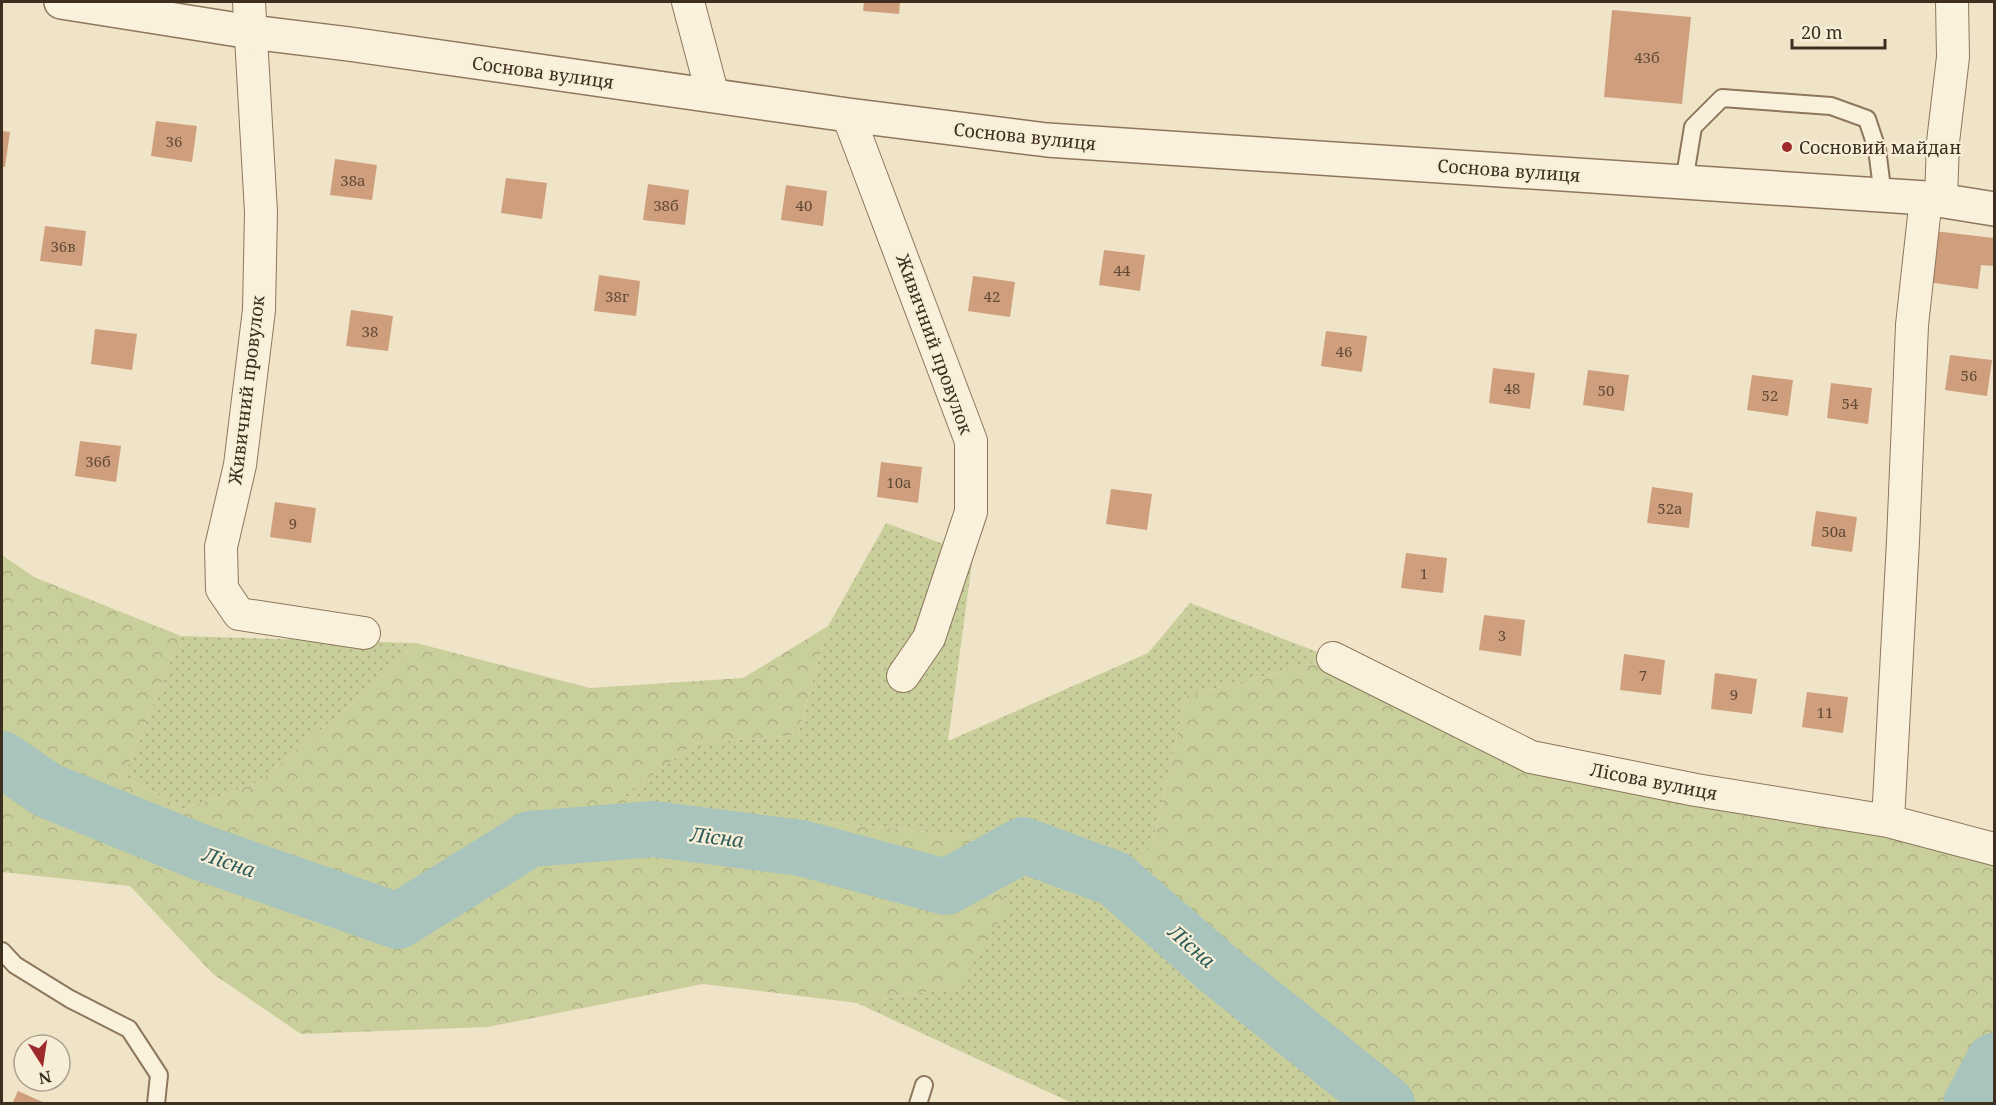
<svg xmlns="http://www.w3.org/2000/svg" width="1996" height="1105" viewBox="0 0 1996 1105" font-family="'Noto Serif',serif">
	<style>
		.grass { fill: url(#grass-dots) }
		.forest { fill: url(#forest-crowns) }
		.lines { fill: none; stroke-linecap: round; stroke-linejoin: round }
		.river { stroke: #a9c4bc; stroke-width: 56 }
		.building { fill: #cf9f7d }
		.service-casing { stroke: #8d765c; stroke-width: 20 }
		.minor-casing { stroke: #8d765c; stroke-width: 34 }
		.tertiary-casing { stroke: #8d765c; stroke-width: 36 }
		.service { stroke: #faf1dc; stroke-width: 16 }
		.minor { stroke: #faf1dc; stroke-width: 32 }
		.tertiary { stroke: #faf1dc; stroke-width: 33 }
		.poi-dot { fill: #9e2a2b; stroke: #f7eed8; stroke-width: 2 }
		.labels { text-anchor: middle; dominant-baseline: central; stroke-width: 4.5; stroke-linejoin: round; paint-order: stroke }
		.number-label { font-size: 15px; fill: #624a37 }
		.street-label { font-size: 18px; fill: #3d2e20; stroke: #f7eed8 }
		.poi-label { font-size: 18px; fill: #3d2e20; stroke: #f7eed8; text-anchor: start }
		.water-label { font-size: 20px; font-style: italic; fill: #2f5d5a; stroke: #f7eed8 }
	</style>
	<defs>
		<pattern id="grass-dots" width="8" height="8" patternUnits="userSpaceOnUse" patternTransform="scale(1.5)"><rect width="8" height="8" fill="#c9cf9b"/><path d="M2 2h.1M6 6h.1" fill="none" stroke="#aeb285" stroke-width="1.8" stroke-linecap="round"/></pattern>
		<pattern id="forest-crowns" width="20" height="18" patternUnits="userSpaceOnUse" patternTransform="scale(1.5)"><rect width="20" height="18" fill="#c9cf9b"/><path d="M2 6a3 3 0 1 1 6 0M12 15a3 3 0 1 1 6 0" fill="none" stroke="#aeb285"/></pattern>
	</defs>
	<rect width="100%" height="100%" fill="#f0e4c8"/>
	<!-- grass -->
	<path class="grass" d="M886,523L973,555L948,741L1148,653L1190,603L1333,658L1186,696L1152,846L1217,968L1387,1103H1072L857,1003L958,987L973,836L713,812L623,796L696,743L798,735L828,626Z
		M181,636L416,643L358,699L258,782L184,809L124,776Z"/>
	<!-- forest -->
	<path class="forest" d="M2,555L34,577L181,636L124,776L184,809L258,782L358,699L416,643L590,688L743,678L828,626L798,735L696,743L624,796L713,812L974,836L1008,906L958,987L857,1003L703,984L488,1027L301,1034L213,974L130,886L2,872Z
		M1333,658L1531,757L1994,849V1094L1992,1103H1387L1217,968L1115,879L1152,846L1186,696Z"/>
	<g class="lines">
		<!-- river -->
		<path class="river" d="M2,759L47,790L200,852L398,921L530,839L654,829L801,848L946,887L1023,845L1115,879L1217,968L1387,1104
			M1971,1104L1994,1061"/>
	</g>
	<!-- building -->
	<path class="building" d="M864,2H900L899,14L863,11Z
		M1612,10L1691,17L1682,104L1604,97Z
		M156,121L197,126L192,162L151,156Z
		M2,131L10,132L5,167H2Z
		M335,159L377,165L372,200L330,195Z
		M506,178L547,183L542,219L501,213Z
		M648,184L689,190L685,225L643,220Z
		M786,185L827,191L823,226L781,220Z
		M45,226L86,231L82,266L40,261Z
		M1934,231L1994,238V266L1981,265L1978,289L1927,282Z
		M1104,250L1145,255L1140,291L1099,285Z
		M599,275L640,281L636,316L594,311Z
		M973,276L1015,282L1010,317L968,311Z
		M351,310L393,316L388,351L346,346Z
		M95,329L137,334L132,370L91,364Z
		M1326,331L1367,336L1362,372L1321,366Z
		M1950,355L1992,360L1987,396L1945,390Z
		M1493,368L1535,373L1530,409L1489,403Z
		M1588,370L1629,375L1624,411L1583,405Z
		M1752,375L1793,380L1788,416L1747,410Z
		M1831,383L1872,388L1868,424L1827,418Z
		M80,441L121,446L116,482L75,476Z
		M881,462L922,467L918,503L877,497Z
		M1652,487L1693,493L1689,528L1647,523Z
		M1111,489L1152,494L1147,530L1106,524Z
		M275,502L316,508L311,543L270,537Z
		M1816,511L1857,517L1852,552L1811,546Z
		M1406,553L1447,558L1443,593L1401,588Z
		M1484,615L1525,620L1521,656L1479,650Z
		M1624,654L1665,660L1661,695L1620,690Z
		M1715,673L1757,679L1752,714L1711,709Z
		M1807,692L1848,697L1843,733L1802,727Z
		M18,1091L47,1104H12Z"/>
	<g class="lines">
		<!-- service casing -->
		<g class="service-casing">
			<path id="service" d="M1684,182L1693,127L1722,98L1831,106L1867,119L1877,149L1883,196
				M2,951L15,965L70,999L129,1029L159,1075L156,1104
				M918,1104L924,1085"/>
		</g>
		<!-- minor casing -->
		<g class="minor-casing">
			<path id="minor" d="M249,2L261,212L259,310L240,465L221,547L222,589L239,614L364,633
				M688,2L713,96
				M848,115L971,441V512L929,638L903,676
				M1941,199L1943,142L1953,57L1952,2
				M1333,658L1531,757L1696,790L1888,821L1994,849
				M1888,821L1903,541L1912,325L1926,198"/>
		</g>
		<!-- tertiary casing -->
		<g class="tertiary-casing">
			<path id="tertiary" d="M61,2L251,32L349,44L848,115L1047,140L1926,198L1994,209"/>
		</g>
		<!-- service -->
		<use href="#service" class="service"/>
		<!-- minor -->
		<use href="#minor" class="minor"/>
		<!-- tertiary -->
		<use href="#tertiary" class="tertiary"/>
	</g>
	<!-- markers -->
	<circle class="poi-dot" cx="1787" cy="147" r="6"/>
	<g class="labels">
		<!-- number labels -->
		<g class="number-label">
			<text x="1647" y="57">43б</text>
			<text x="174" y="141">36</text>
			<text x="353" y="180">38а</text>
			<text x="666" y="205">38б</text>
			<text x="804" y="205">40</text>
			<text x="63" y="246">36в</text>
			<text x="1122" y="270">44</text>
			<text x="617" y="296">38г</text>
			<text x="992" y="296">42</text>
			<text x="370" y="331">38</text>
			<text x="1344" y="351">46</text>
			<text x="1969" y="375">56</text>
			<text x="1512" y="388">48</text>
			<text x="1606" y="390">50</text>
			<text x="1770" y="395">52</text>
			<text x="1850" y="403">54</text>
			<text x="98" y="461">36б</text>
			<text x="899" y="482">10а</text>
			<text x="1670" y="508">52а</text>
			<text x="293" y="523">9</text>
			<text x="1834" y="531">50а</text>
			<text x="1424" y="573">1</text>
			<text x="1502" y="635">3</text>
			<text x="1643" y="675">7</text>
			<text x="1734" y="694">9</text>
			<text x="1825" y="712">11</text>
		</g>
		<!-- street labels -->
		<g class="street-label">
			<text transform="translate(543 72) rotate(8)">Соснова вулиця</text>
			<text transform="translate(1025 136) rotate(6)">Соснова вулиця</text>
			<text transform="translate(1509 170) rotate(4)">Соснова вулиця</text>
			<text transform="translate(935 344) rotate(70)">Живичний провулок</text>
			<text transform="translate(246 390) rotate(-83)">Живичний провулок</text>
			<text transform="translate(1654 781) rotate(11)">Лісова вулиця</text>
		</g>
		<!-- poi labels -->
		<g class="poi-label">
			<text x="1799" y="147">Сосновий майдан</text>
		</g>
		<!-- water labels -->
		<g class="water-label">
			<text transform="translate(717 837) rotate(7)">Лісна</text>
			<text transform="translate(229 862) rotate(19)">Лісна</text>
			<text transform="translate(1192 946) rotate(41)">Лісна</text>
		</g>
	</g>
	<!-- border -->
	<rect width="1996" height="1105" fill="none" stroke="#3d2e20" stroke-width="6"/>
	<!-- north arrow -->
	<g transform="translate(42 1063) rotate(168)"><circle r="28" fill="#f7eed8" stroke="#ada18e" stroke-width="1.5"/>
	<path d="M0-4.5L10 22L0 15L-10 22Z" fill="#9e2a2b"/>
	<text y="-9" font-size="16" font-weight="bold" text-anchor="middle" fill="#3d2e20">N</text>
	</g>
	<!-- scale -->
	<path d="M1792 39v9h93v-9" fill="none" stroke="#3d2e20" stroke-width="3"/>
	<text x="1801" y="39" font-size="18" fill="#3d2e20" stroke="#f7eed8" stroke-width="4.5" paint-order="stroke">20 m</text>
</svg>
